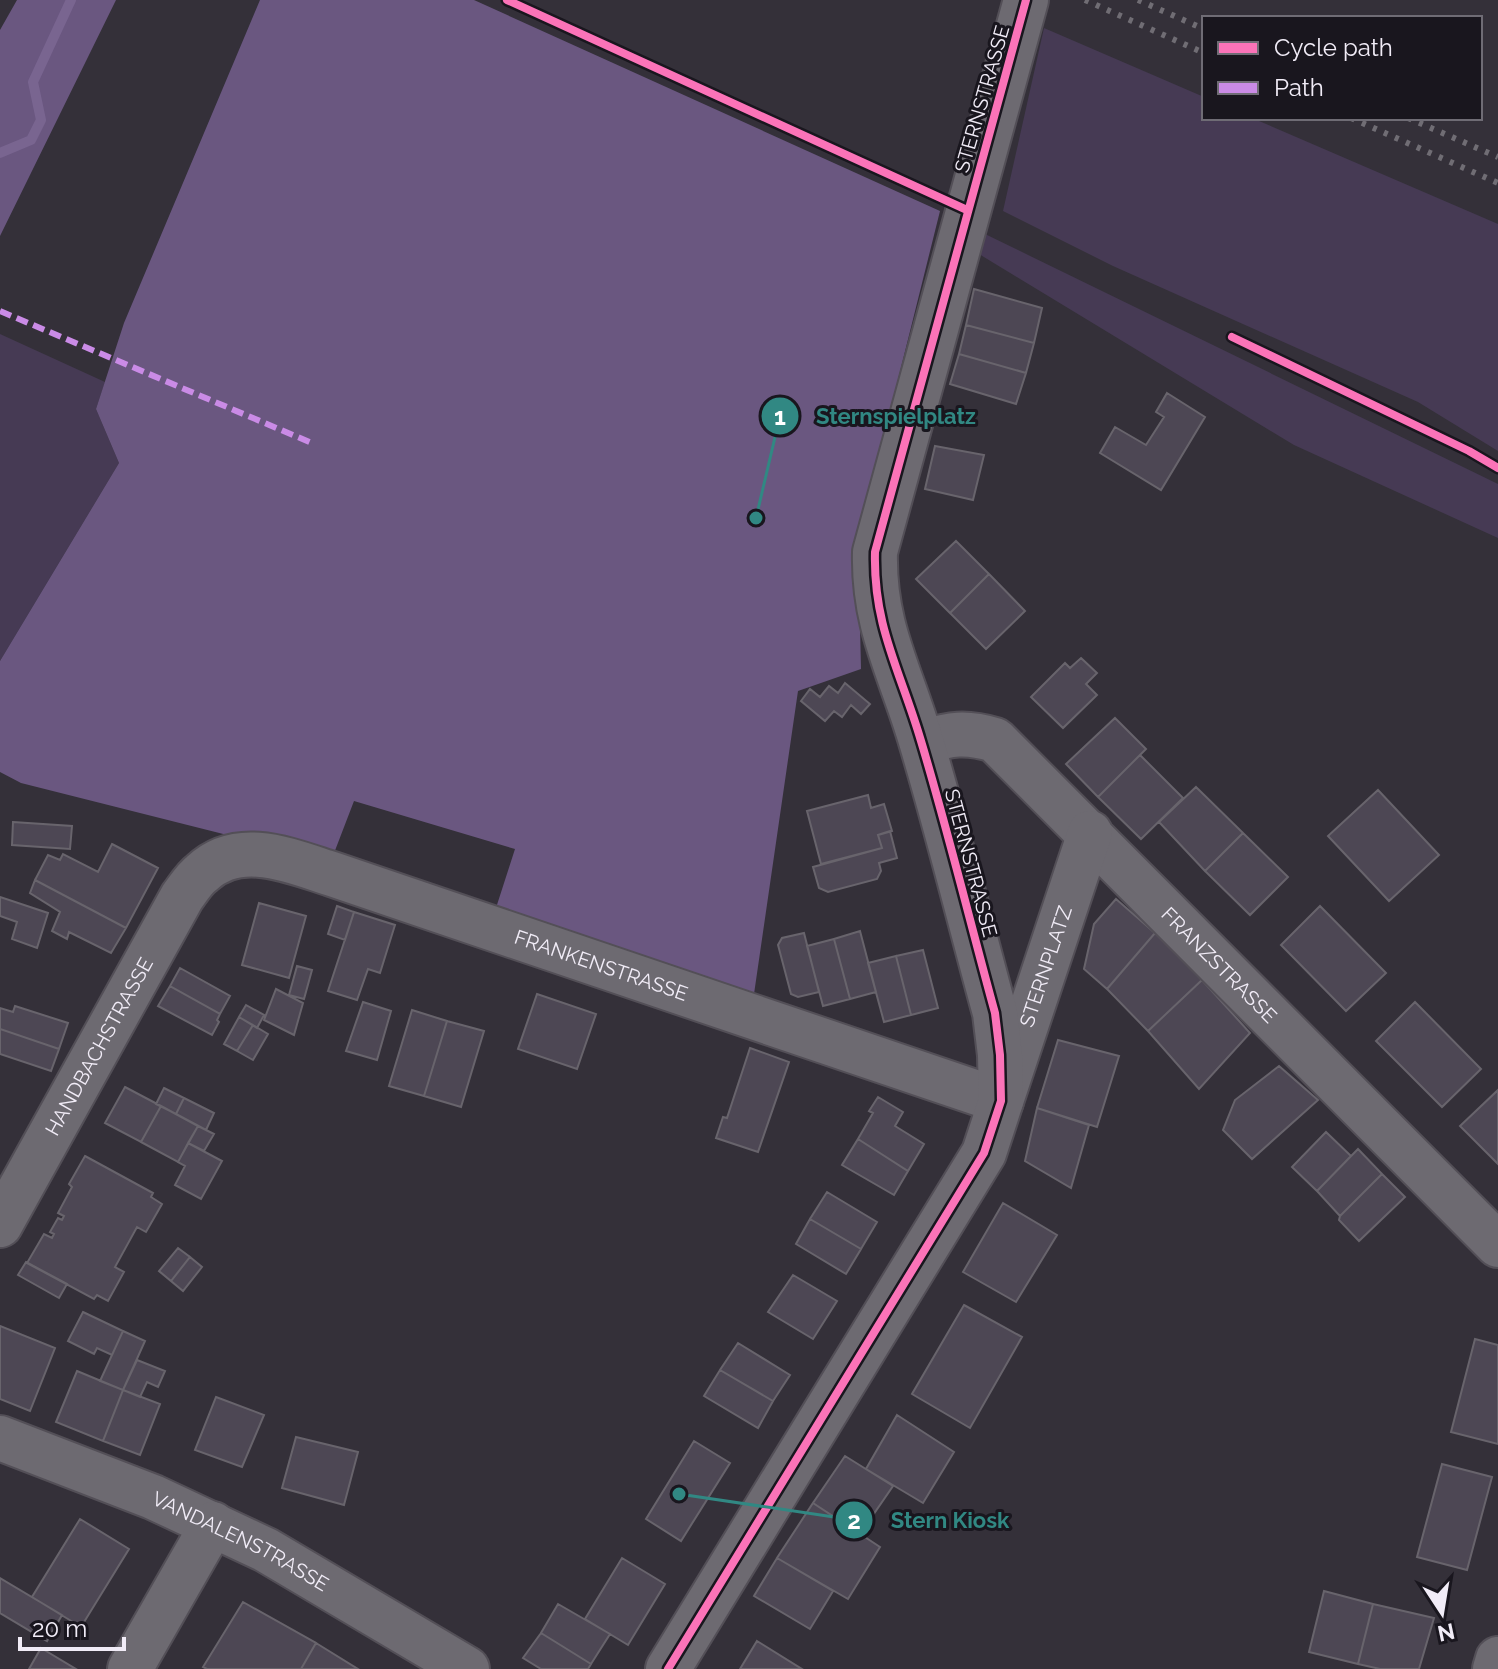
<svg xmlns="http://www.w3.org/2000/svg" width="1498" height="1669" viewBox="0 0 1498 1669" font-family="Raleway,sans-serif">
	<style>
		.green { fill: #463a54 }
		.forest { fill: #6a5780 }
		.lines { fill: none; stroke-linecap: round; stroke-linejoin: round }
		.stream { stroke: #796590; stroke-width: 10 }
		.building { fill: #4d4754; stroke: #68646c; stroke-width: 2 }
		.minor-casing { stroke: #534f57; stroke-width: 48 }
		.minor { stroke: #6d6a71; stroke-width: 44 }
		.rail { stroke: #706d74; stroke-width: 6; stroke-dasharray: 4 8; stroke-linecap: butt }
		.quiet { stroke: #ca8be6; stroke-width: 6; stroke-dasharray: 12 6; stroke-linecap: butt }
		.cycleway-casing { stroke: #19161e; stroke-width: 13 }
		.cycleway { stroke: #fb73b8; stroke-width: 8 }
		.labels { text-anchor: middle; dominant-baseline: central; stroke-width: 6; stroke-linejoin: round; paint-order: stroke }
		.street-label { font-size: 20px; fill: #f1ecf7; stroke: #19161e }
		.leader { fill: none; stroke: #318883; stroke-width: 3 }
		.callout-dot { fill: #318883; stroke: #19161e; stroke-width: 3 }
		.mark-label { font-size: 24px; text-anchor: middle; font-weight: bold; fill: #fff }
		.callout-label { font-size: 22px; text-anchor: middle; font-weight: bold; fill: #318883; stroke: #19161e; stroke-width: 6; stroke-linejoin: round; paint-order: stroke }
	</style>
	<rect width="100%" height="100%" fill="#343039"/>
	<!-- green -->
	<path class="green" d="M1044,28L1204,97V118H1252L1498,224V451L1418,402L1113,266L1003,211Z
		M985,234L1498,484V538L1294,445L974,251Z
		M0,334L105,382L96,409L119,463L0,661Z"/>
	<!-- forest -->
	<path class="forest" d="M17,0H116L0,236V30Z
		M260,0H474L940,211L858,540L861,669L798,691L754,994L495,911L515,849L354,801L331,861L21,783L0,772V661L119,463L96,409L124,323Z"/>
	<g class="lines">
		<!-- stream -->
		<path class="stream" d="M0,153L31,140L41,120L33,82L71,0"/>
	</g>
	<!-- building -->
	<path class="building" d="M974,289L1042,308L1034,343L966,325Z
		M966,325L1034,343L1026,373L959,354Z
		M959,354L1026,373L1016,404L950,384Z
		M1167,393L1205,417L1161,490L1100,453L1115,427L1146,445L1164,417L1156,412Z
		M935,446L984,455L973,500L925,489Z
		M956,541L989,574L950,613L916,579Z
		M989,574L1025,611L986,649L950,613Z
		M1081,658L1097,673L1086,684L1097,695L1063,728L1031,697L1065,663L1070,668Z
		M845,683L870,704L861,714L851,705L842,717L834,711L825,721L801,701L810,689L820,697L829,686L838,693Z
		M1115,718L1146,749L1098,797L1066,764Z
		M1140,755L1183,798L1141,839L1098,797Z
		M1196,787L1243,833L1205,871L1159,822Z
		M1378,790L1439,855L1389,901L1328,836Z
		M868,795L871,808L884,804L892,831L878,835L882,848L821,864L807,811Z
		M13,822L72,826L70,849L12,845Z
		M890,831L897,858L879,863L881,871L877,879L828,892L819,888L813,867L882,848L878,835Z
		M1243,833L1288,877L1250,915L1205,871Z
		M112,844L158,868L126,928L35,880L48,855L60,860L63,854L98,872Z
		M35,880L126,928L111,953L69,932L67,939L52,931L60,912L30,893Z
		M0,897L48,913L37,948L12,939L17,922L0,916Z
		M1116,899L1155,933L1107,989L1084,969L1094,924Z
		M259,903L306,916L289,978L242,965Z
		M337,906L354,912L345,940L328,934Z
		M1320,906L1386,973L1346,1011L1281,945Z
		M354,912L395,925L380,973L368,969L357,1000L328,991Z
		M860,931L876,992L850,999L834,939Z
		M804,933L819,992L798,997L791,994L778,945L782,938Z
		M1155,933L1202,980L1148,1031L1107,989Z
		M834,939L850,999L823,1006L807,946Z
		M923,950L938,1008L911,1015L896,956Z
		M896,956L911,1015L884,1022L868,963Z
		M297,966L312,970L304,999L289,995Z
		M180,968L230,996L220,1014L170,986Z
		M1202,980L1250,1033L1199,1089L1148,1031Z
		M170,986L220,1014L217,1020L219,1022L212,1035L158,1006Z
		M276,989L303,1003L294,1035L264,1020Z
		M537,994L596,1014L577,1069L518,1049Z
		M363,1002L391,1011L377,1060L346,1051Z
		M1415,1002L1481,1069L1442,1107L1376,1041Z
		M246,1005L264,1015L257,1028L239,1017Z
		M15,1006L68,1023L59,1049L0,1029V1008L13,1012Z
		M412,1010L447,1021L424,1096L389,1086Z
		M239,1017L253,1025L237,1051L224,1044Z
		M447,1021L484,1031L461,1107L424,1096Z
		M253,1025L268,1034L253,1060L237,1051Z
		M0,1029L59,1049L51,1071L0,1054Z
		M1058,1040L1119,1056L1097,1127L1037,1108Z
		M750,1048L789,1062L758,1152L716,1138L723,1117L727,1118Z
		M1279,1066L1318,1100L1252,1159L1223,1130L1235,1100Z
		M125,1087L161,1106L141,1142L105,1123Z
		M164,1088L184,1098L176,1114L156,1104Z
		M1498,1090V1164L1460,1126Z
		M878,1097L903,1112L895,1126L924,1144L908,1171L858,1139L873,1113L869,1111Z
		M184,1098L214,1113L206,1130L176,1114Z
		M161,1106L198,1126L178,1162L141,1142Z
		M1037,1108L1089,1125L1071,1188L1025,1161Z
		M198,1126L214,1134L204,1151L188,1143Z
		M1326,1132L1351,1156L1317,1191L1292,1167Z
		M858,1139L908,1171L894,1195L842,1165Z
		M188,1143L222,1161L201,1199L175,1185L185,1166L178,1162Z
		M1358,1149L1382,1174L1340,1216L1317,1191Z
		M85,1156L153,1193L151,1197L162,1204L146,1232L137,1227L115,1267L124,1272L108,1301L97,1295L94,1299L27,1263L44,1234L52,1238L54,1234L50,1232L58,1218L62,1220L64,1216L58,1213L72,1187L69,1184Z
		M1382,1174L1405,1197L1359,1241L1339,1220L1340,1216Z
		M827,1192L877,1222L861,1249L810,1219Z
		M1003,1203L1057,1235L1016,1302L963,1272Z
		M810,1219L861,1249L846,1274L796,1244Z
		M178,1248L190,1257L171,1281L159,1271Z
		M190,1257L202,1267L183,1291L171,1281Z
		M26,1262L67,1284L59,1298L18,1275Z
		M793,1275L837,1301L813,1339L768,1312Z
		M964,1305L1022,1337L970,1428L912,1394Z
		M83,1312L123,1331L112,1355L97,1348L94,1354L68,1341Z
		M0,1326L55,1348L30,1411L0,1399Z
		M123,1331L145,1341L123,1390L100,1381Z
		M1475,1339L1498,1345V1444L1451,1432Z
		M738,1343L790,1375L773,1401L720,1370Z
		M137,1360L165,1371L158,1387L147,1382L140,1397L123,1390Z
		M720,1370L773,1401L758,1428L704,1396Z
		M77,1371L123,1390L103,1441L56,1422Z
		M123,1390L160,1404L140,1455L103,1441Z
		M216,1397L264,1415L242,1467L195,1450Z
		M897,1415L954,1452L923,1503L866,1469Z
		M296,1437L358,1452L344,1505L282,1488Z
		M694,1441L730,1463L681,1541L646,1519Z
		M845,1456L893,1486L860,1534L813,1503Z
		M1442,1464L1492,1477L1467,1570L1417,1557Z
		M813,1503L880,1547L848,1599L777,1558Z
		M80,1519L129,1549L81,1627L32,1597Z
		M622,1558L665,1584L628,1645L585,1619Z
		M777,1558L833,1591L810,1629L754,1596Z
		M0,1578L62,1615L47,1641L0,1613Z
		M1324,1591L1373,1604L1358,1664L1309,1652Z
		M243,1602L316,1643L301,1669H207L203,1667Z
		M558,1604L610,1634L591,1664L541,1633Z
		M1373,1604L1434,1618L1419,1669H1380L1358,1664Z
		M541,1633L591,1664L588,1669H541L523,1658Z
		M757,1641L802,1669H740Z
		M316,1643L358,1669H301Z
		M41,1648L76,1669H29Z"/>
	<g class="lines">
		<!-- minor casing -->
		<g class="minor-casing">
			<g id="minor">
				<path id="s1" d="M922,742C951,734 965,731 995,740L1498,1245"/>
				<path id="s2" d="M0,1225L182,897C188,889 194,879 202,873C239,838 291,861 332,874L1001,1101L1090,833"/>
				<path id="s3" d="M0,1438L153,1497L266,1550L467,1669"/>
				<path d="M130,1669L213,1524"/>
				<path d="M668,1669L984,1153L1001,1101L1000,1055L995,1013C970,922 948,831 921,741C901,672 873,627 875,552L1026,0"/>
				<path d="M1495,1669L1498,1659"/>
			</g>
		</g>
		<!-- minor -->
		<use href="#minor" class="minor"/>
		<!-- rail -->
		<path class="rail" d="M1085,0L1204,53
			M1138,0L1204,29
			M1351,118L1498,183
			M1408,118L1498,157"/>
		<!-- quiet -->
		<path class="quiet" d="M0,311L312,443"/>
		<!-- cycleway casing -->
		<g class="cycleway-casing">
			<path id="cycleway" d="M507,0L967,210
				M1232,337L1469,451L1498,468
				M668,1669L984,1153L1001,1101L1000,1055L995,1013C970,922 948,831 921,741C901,672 873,627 875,552L1026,0"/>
		</g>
		<!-- cycleway -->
		<use href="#cycleway" class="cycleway"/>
	</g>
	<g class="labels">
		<!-- street labels -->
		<g class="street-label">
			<text transform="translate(982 99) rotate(-74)">STERNSTRASSE</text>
			<text transform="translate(971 863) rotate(75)">STERNSTRASSE</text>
			<text stroke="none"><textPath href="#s1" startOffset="392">FRANZSTRASSE</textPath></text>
			<text stroke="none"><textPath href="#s2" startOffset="828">FRANKENSTRASSE</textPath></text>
			<text stroke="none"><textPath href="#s2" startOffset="1392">STERNPLATZ</textPath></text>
			<text stroke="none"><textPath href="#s2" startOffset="204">HANDBACHSTRASSE</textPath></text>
			<text stroke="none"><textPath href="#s3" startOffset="262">VANDALENSTRASSE</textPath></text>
		</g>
	</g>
	<!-- callouts -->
	<path class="leader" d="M756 518L780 416M679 1494L854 1520"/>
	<g class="callout-dot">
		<circle cx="756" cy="518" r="8"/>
		<circle cx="679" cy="1494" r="8"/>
		<circle cx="780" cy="416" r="20"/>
		<circle cx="854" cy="1520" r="20"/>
	</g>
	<g class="mark-label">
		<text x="780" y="425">1</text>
		<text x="854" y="1529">2</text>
	</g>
	<g class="callout-label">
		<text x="896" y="424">Sternspielplatz</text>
		<text x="950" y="1528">Stern Kiosk</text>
	</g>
	<!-- legend -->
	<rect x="1202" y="16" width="280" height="104" fill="#19161e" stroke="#6f6c75" stroke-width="2"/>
	<rect x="1218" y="42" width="40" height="12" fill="#fb73b8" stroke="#6f6c75" stroke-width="2"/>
	<text x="1274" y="56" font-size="24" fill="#f1ecf7">Cycle path</text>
	<rect x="1218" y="82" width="40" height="12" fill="#ca8be6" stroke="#6f6c75" stroke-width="2"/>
	<text x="1274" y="96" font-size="24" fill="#f1ecf7">Path</text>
	<!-- north arrow -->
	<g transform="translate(1442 1613) rotate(168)" stroke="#19161e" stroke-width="6" paint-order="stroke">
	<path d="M0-6L14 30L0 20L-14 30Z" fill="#f1ecf7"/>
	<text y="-12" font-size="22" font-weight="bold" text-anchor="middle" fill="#f1ecf7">N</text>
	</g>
	<!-- scale -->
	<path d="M20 1637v12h104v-12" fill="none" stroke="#f1ecf7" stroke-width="4"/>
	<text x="32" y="1637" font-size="24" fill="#f1ecf7" stroke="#19161e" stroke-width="6" paint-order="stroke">20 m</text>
</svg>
